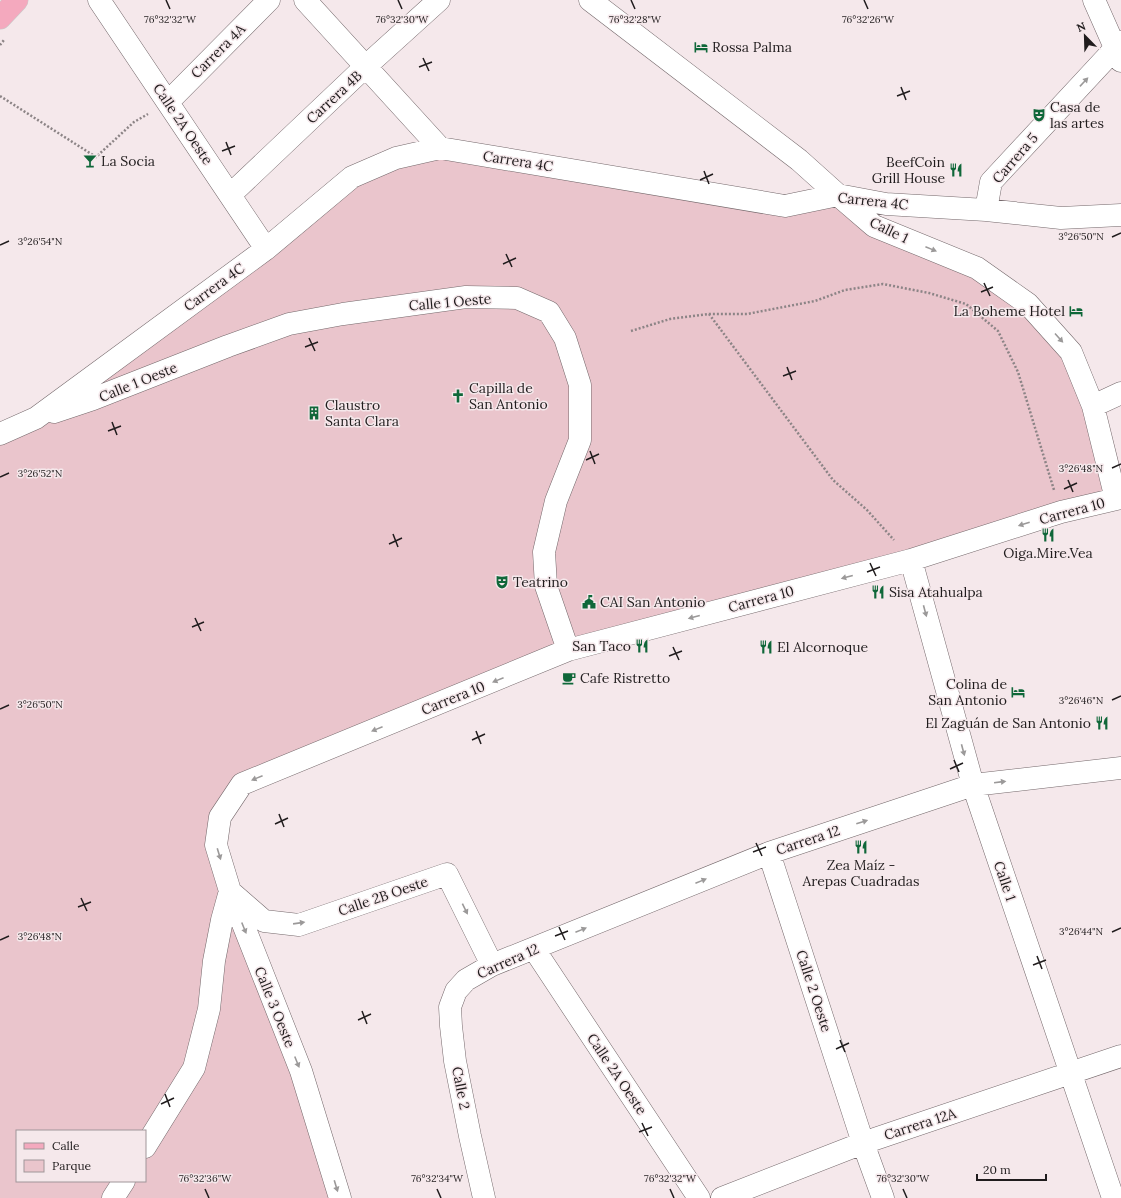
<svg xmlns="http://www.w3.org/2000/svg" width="1121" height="1198" viewBox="0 0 1121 1198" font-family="Lora,serif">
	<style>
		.green { fill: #eac5cc; fill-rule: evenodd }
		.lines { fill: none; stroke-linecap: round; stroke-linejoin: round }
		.minor-casing { stroke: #74686b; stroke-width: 23 }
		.major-casing { stroke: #c9c9c9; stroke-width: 23 }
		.path { stroke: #8c8486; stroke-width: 2.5; stroke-dasharray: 2 2; stroke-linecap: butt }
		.minor { stroke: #fff; stroke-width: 22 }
		.major { stroke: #f4a9be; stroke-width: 22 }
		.oneway { fill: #9b9999 }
		.ticks { fill: none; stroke: #201c1d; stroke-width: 1.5 }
		.labels { text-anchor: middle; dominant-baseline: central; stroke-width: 3; stroke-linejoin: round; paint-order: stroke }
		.poi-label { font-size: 14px; fill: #201c1d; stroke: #f5e8eb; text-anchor: start }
		.street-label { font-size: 14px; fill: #201c1d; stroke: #f5e8eb }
		.ticks-label { font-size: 10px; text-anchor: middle; fill: #201c1d; stroke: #f5e8eb; stroke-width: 3; stroke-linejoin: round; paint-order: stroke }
	</style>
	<rect width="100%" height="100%" fill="#f5e8eb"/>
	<!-- green -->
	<path class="green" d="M440,148L785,206L838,195L977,268L1071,352L1116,499L594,643L242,784L216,845L340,1198H0V434L352,177ZM17,1131H145V1181H17Z"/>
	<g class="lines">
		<!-- minor casing -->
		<g class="minor-casing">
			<path id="minor" d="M99,0L266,249
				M305,0L440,148
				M590,0L799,160L838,195L874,226L977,268L1028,304L1071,352L1093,406L1116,499
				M1094,0L1121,61
				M168,102L269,0
				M230,195L365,67L439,0
				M986,210L991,182L1121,42
				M1093,406L1121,393
				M54,412L93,399L228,346L289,324L343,314L466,297L517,298L549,312L565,338L580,385V440L556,501L544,552L546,586L568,650
				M0,434L36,418L266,249L352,177L396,158L440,148L785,206L838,195L886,204L986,210L1061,218L1121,215
				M911,560L973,785L1113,1198
				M769,853L863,1143L883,1198
				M233,894L264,921L299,925L447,874L492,965
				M534,949L699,1198
				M145,1147L194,1068L209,1009L214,961L222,920L230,891
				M113,1198L124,1181
				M340,1198L301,1071L230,891L216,845L220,817L242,784L568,650L911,560L1061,512L1121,498
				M484,1198L470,1136L455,1061L451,1026L450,1007L456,991L466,980L492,965L769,853L973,785L1121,768
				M722,1198L863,1143L1121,1056"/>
		</g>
		<!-- major casing -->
		<g class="major-casing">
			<path id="major" d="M0,18L17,0"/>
		</g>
		<!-- path -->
		<path class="path" d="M0,45L4,40
			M0,96L96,157L134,122L148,114
			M709,314L833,480L867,510L894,540
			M631,331L670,319L709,314H747L815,301L845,290L883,284L929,293L966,304L998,331L1018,372L1054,490"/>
		<!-- minor -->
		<use href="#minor" class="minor"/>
		<!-- major -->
		<use href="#major" class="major"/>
	</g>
	<!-- one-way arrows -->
	<defs><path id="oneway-solid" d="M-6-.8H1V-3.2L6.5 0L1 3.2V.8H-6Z"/></defs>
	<g class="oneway">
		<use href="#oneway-solid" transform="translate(1084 82) rotate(-47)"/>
		<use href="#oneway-solid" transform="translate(931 249) rotate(22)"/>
		<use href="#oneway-solid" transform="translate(1059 338) rotate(48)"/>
		<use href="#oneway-solid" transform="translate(1024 524) rotate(162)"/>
		<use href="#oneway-solid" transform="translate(847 577) rotate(165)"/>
		<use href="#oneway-solid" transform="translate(925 611) rotate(75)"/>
		<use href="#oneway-solid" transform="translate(694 617) rotate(165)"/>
		<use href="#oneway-solid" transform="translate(498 680) rotate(158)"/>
		<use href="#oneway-solid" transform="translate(377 729) rotate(158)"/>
		<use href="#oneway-solid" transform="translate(963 750) rotate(75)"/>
		<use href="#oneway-solid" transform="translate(257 778) rotate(158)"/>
		<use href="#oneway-solid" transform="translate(1000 782) rotate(-7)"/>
		<use href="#oneway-solid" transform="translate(862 822) rotate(-18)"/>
		<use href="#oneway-solid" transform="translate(219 854) rotate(73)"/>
		<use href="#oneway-solid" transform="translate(701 881) rotate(-22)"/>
		<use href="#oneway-solid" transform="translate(465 909) rotate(64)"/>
		<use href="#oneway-solid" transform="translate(299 923) rotate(-8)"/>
		<use href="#oneway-solid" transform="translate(244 928) rotate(68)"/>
		<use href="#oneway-solid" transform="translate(581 930) rotate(-22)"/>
		<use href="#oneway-solid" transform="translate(297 1062) rotate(68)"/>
		<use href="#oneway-solid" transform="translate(336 1186) rotate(73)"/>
	</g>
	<!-- ticks -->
	<path class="ticks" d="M166,0L170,9M398,0L402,9M631,0L635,9M864,0L868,9M423,58L429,71M419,67L432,62M901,87L906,100M897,96L910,91M226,142L231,155M222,151L235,146M704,171L709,184M700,180L713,174M1112,237L1121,233M0,245L9,241M506,254L512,267M503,264L516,258M984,283L990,296M981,292L993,287M309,338L315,351M305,347L318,342M787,367L792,380M783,376L796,371M112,422L117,435M108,431L121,426M590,451L595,464M586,460L599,454M1112,468L1121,464M0,477L9,473M1068,480L1073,492M1064,489L1077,483M393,534L398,547M389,544L402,538M870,563L876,576M867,572L880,567M195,618L201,631M192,627L204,622M673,647L679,660M669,656L682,651M1112,700L1121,696M0,709L9,705M476,731L481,744M472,740L485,734M954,760L959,772M950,769L963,763M279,814L284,827M275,824L288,818M756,843L762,856M753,852L766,847M81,898L87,911M78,907L91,902M559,927L565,940M1112,932L1121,928M555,936L568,931M0,940L9,936M1037,956L1042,969M1033,965L1046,960M362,1011L367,1024M358,1020L371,1014M840,1040L845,1052M836,1049L849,1043M165,1094L170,1107M161,1104L174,1098M642,1123L648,1136M639,1132L652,1127M205,1189L209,1198M437,1189L441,1198M670,1189L674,1198M903,1189L907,1198"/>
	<!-- icons -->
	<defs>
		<g id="hotel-bare" transform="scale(1.08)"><path d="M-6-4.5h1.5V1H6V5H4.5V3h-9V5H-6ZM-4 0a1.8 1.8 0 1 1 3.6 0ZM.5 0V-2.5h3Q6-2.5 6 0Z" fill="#0f6739" stroke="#f5e8eb" stroke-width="2.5" paint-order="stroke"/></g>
		<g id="theatre-bare" transform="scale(1.08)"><path d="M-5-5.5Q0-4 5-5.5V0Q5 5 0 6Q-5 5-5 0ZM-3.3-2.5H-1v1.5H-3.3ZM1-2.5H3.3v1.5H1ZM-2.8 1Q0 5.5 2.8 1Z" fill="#0f6739" stroke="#f5e8eb" stroke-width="2.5" paint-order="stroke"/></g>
		<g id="bar-bare" transform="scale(1.08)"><path d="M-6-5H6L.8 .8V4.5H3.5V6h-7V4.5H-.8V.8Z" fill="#0f6739" stroke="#f5e8eb" stroke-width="2.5" paint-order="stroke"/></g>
		<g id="restaurant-bare" transform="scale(1.08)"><path d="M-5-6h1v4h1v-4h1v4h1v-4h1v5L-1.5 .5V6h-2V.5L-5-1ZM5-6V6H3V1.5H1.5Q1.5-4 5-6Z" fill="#0f6739" stroke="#f5e8eb" stroke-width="2.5" paint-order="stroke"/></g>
		<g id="church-bare" transform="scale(1.08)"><path d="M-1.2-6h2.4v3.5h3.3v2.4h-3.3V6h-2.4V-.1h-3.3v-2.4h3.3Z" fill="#0f6739" stroke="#f5e8eb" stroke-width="2.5" paint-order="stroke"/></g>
		<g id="building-bare" transform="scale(1.08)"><path d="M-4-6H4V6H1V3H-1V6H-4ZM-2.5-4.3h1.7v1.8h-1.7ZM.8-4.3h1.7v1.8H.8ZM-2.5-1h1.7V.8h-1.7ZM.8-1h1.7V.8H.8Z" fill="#0f6739" stroke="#f5e8eb" stroke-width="2.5" paint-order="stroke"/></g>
		<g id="civic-bare" transform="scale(1.08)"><path d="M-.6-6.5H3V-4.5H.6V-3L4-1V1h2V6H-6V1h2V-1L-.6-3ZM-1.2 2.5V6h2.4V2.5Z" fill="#0f6739" stroke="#f5e8eb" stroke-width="2.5" paint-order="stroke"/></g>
		<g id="cafe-bare" transform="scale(1.08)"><path d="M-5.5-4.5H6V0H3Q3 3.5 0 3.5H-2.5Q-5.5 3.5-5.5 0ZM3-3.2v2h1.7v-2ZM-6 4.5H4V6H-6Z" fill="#0f6739" stroke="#f5e8eb" stroke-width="2.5" paint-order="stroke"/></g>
	</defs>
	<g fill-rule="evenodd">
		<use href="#hotel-bare" x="701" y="47"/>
		<use href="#theatre-bare" x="1039" y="115"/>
		<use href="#bar-bare" x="90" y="161"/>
		<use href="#restaurant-bare" x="956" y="170"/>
		<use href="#hotel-bare" x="1076" y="311"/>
		<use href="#church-bare" x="458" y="396"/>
		<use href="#building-bare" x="314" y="413"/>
		<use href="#restaurant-bare" x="1048" y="535"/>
		<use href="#theatre-bare" x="502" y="582"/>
		<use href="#restaurant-bare" x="878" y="592"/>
		<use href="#civic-bare" x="589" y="602"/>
		<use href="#restaurant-bare" x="642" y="646"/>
		<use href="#restaurant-bare" x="766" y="647"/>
		<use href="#cafe-bare" x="569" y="678"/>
		<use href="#hotel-bare" x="1018" y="692"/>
		<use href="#restaurant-bare" x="1102" y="723"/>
		<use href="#restaurant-bare" x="861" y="847"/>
	</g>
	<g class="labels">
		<!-- poi labels -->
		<g class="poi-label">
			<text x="712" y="47">Rossa Palma</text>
			<text x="1050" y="107">Casa de<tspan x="1050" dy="16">las artes</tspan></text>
			<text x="101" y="161">La Socia</text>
			<text x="945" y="162" text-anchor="end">BeefCoin<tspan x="945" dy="16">Grill House</tspan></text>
			<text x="1065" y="311" text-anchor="end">La Boheme Hotel</text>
			<text x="469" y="388">Capilla de<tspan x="469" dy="16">San Antonio</tspan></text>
			<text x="325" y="405">Claustro<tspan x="325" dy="16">Santa Clara</tspan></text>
			<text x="1048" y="553" text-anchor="middle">Oiga.Mire.Vea</text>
			<text x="513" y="582">Teatrino</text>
			<text x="889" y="592">Sisa Atahualpa</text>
			<text x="600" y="602">CAI San Antonio</text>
			<text x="631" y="646" text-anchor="end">San Taco</text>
			<text x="777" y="647">El Alcornoque</text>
			<text x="580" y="678">Cafe Ristretto</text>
			<text x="1007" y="684" text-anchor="end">Colina de<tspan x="1007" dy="16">San Antonio</tspan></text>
			<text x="1091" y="723" text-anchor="end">El Zaguán de San Antonio</text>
			<text x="861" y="865" text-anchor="middle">Zea Maíz -<tspan x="861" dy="16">Arepas Cuadradas</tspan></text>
		</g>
		<!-- street labels -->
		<g class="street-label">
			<text transform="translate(218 51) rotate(-45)">Carrera 4A</text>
			<text transform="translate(334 97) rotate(-43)">Carrera 4B</text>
			<text transform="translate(183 124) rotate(56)">Calle 2A Oeste</text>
			<text transform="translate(1015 158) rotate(-49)">Carrera 5</text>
			<text transform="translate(518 161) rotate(9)">Carrera 4C</text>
			<text transform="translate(873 201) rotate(6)">Carrera 4C</text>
			<text transform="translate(889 230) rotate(26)">Calle 1</text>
			<text transform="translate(214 287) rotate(-36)">Carrera 4C</text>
			<text transform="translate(450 302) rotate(-5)">Calle 1 Oeste</text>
			<text transform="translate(138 382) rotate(-22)">Calle 1 Oeste</text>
			<text transform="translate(1072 511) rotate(-15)">Carrera 10</text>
			<text transform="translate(761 599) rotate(-15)">Carrera 10</text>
			<text transform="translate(453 698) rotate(-22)">Carrera 10</text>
			<text transform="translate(808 840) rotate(-18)">Carrera 12</text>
			<text transform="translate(1005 881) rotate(71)">Calle 1</text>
			<text transform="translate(383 896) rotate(-19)">Calle 2B Oeste</text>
			<text transform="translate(508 961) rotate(-24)">Carrera 12</text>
			<text transform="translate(814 991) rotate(72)">Calle 2 Oeste</text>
			<text transform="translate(275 1007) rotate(68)">Calle 3 Oeste</text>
			<text transform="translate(617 1074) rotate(56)">Calle 2A Oeste</text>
			<text transform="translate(461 1088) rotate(79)">Calle 2</text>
			<text transform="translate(920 1124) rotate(-18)">Carrera 12A</text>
		</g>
	</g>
	<g class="ticks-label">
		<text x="170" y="23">76°32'32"W</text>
		<text x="402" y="23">76°32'30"W</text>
		<text x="635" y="23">76°32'28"W</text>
		<text x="868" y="23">76°32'26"W</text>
		<text x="1081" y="240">3°26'50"N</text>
		<text x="40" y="245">3°26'54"N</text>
		<text x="1081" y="472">3°26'48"N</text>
		<text x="40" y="477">3°26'52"N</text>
		<text x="1081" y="704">3°26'46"N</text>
		<text x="40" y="708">3°26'50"N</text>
		<text x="1081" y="935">3°26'44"N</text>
		<text x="40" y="940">3°26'48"N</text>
		<text x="205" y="1182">76°32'36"W</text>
		<text x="437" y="1182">76°32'34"W</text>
		<text x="670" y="1182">76°32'32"W</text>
		<text x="903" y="1182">76°32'30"W</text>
	</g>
	<!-- legend -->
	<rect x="16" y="1130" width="130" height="52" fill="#f5e8eb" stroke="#a09699"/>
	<rect x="24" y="1143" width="20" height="6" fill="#f4a9be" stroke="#a09699"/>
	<text x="52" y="1150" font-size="12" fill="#201c1d">Calle</text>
	<rect x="24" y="1160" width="20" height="12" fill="#eac5cc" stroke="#a09699"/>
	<text x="52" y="1170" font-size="12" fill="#201c1d">Parque</text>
	<!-- north arrow -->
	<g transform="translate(1085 36) rotate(337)" stroke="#f5e8eb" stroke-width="3" paint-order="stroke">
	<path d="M0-3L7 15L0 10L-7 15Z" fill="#201c1d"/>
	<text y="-6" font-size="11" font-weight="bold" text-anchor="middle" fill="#201c1d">N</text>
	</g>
	<!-- scale -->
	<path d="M977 1174v6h69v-6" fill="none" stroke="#201c1d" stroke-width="2"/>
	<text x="983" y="1174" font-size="12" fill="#201c1d" stroke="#f5e8eb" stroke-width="3" paint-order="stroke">20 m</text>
</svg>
